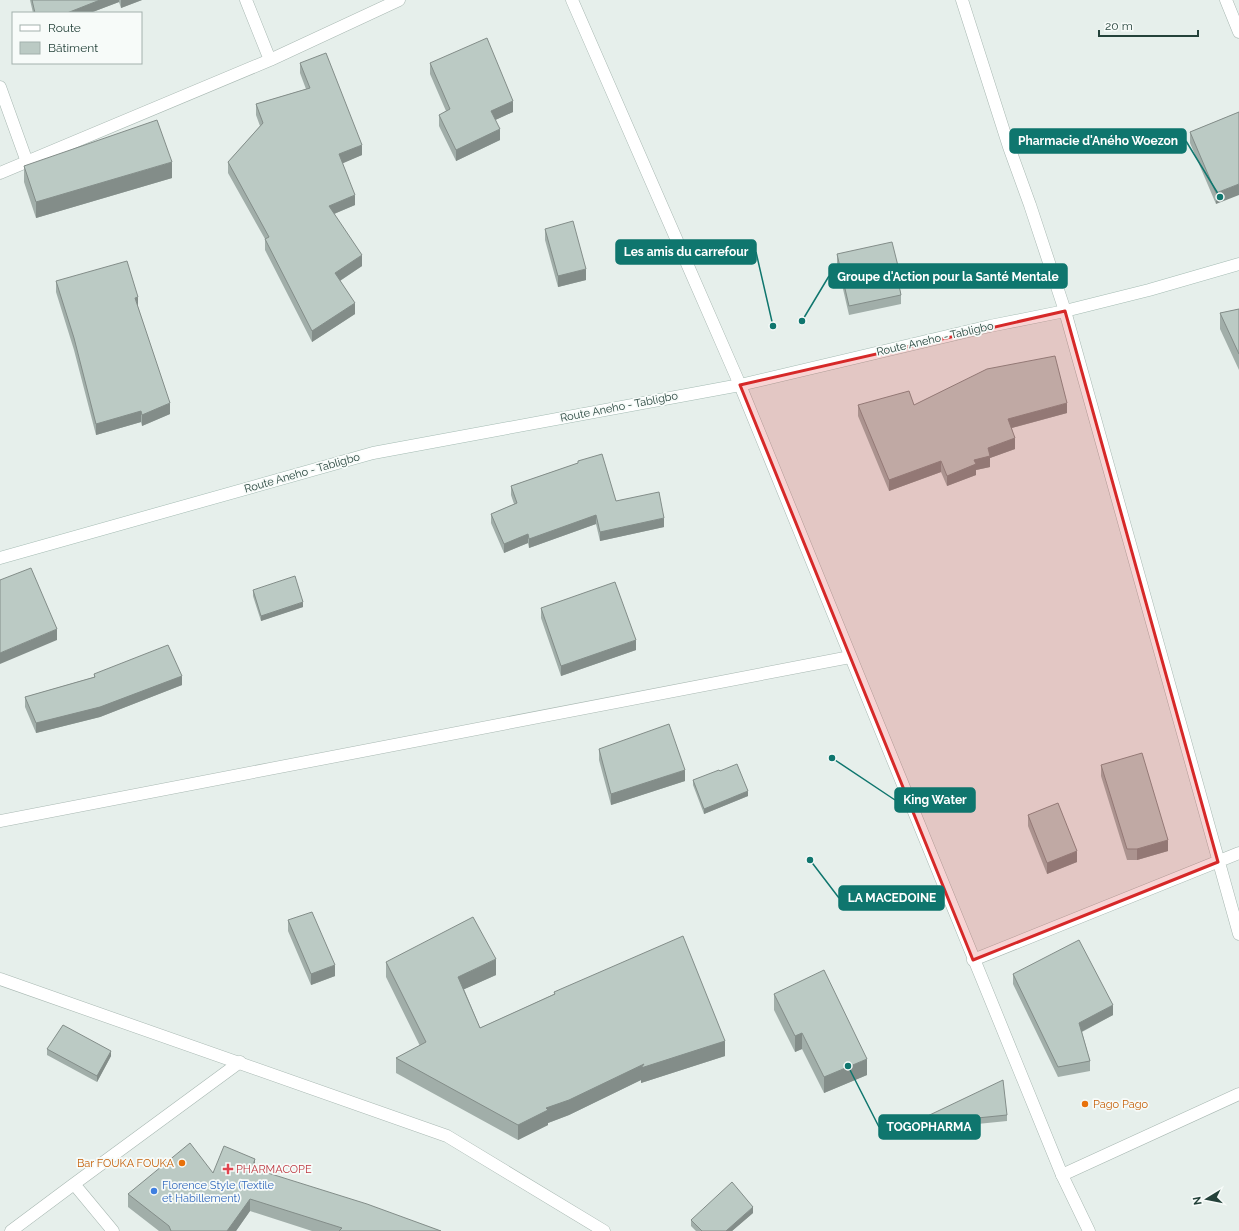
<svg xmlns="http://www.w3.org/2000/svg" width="1239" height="1231" viewBox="0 0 1239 1231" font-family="Raleway,sans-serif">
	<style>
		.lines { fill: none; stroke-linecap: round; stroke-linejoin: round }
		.minor-casing { stroke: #a8b8b2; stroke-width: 13 }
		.tertiary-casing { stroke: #a8b8b2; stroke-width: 13 }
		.secondary-casing { stroke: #a4bbb3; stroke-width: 13 }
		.minor { stroke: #fff; stroke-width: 12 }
		.tertiary { stroke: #fff; stroke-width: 12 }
		.secondary { stroke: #fff; stroke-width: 12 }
		.wall { fill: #a1aea9 }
		.shaded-wall { fill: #838d89 }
		.building { fill: #bbcac4; stroke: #838d89 }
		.marked { fill: #d62828; fill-opacity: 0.2; stroke: #d62828; stroke-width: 3; stroke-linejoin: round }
		.food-dot { fill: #e8710a; stroke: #f7fbf9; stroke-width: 1.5 }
		.health-dot { fill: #e0444e; stroke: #f7fbf9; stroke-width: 1.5 }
		.shop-dot { fill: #3f7fe0; stroke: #f7fbf9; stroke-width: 1.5 }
		.labels { text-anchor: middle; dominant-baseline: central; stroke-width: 3.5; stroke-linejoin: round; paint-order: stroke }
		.street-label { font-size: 11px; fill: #24423a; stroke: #f7fbf9 }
		.food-label { font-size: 11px; fill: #c56008; stroke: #f7fbf9; text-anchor: start }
		.health-label { font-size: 11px; fill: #be3a42; stroke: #f7fbf9; text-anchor: start }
		.shop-label { font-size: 11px; fill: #366cbe; stroke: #f7fbf9; text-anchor: start }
		.leader { fill: none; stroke: #0f766e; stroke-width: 1.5 }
		.callout-dot { fill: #0f766e; stroke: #f7fbf9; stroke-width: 1.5 }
		.callout { fill: #0f766e; stroke: #0f766e; stroke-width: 1.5 }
		.callout-label { font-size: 12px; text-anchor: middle; font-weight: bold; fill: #fff }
	</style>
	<rect width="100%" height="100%" fill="#e6efeb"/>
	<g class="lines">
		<!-- minor casing -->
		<g class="minor-casing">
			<path id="minor" d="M246,0L270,60
				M962,0L1009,147L1030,205L1065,311L1239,934
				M1226,0L1239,32
				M0,87L27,162
				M0,173L270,60L399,0
				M0,821L850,657
				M973,960L1239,853
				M1062,1175L1239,1094
				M11,1231L74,1184
				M113,1231L74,1184L240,1062"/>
		</g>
		<!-- tertiary casing -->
		<g class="tertiary-casing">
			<path id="tertiary" d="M572,0L740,385L1062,1175L1089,1231
				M0,979L447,1136L604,1231"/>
		</g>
		<!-- secondary casing -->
		<g class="secondary-casing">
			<path id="secondary" d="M0,558L373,453L740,385L990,326L1065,311L1149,290L1239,264"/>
		</g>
		<!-- minor -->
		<use href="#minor" class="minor"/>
		<!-- tertiary -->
		<use href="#tertiary" class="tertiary"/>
		<!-- secondary -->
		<use href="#secondary" class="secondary"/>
	</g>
	<!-- wall -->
	<path class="wall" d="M30,0H142L121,8L119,2L90,13H33Z
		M300,63L362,155L342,163L355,205L334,214L362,266L340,281L355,314L312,342L265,250V239L228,173V162L260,126L256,115V104L306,89L300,73Z
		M430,63L513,112L495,120L500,140L456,161L439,126V115L446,111L430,74Z
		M1239,112L1216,204L1190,143V132Z
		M24,166L172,178L36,218L24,182Z
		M545,229L586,280L558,287L545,240Z
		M837,254L899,279H898L901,295V304L849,315L837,263Z
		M56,281L138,307L170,414L142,426L141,422L96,435L74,350L56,292Z
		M1239,309V370L1220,329V313Z
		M858,405H914L1067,413L1012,428L1015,449L990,458V467L976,470V475L947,486L941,472L889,491L858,416Z
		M578,461L616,501L664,527L600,541L596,524L529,548L528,543L504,553L491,523V514L514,504L511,495V486L578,463Z
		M253,590L303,607L261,621L253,596Z
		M541,608L636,650L561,676L541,618Z
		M94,674L182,685L100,717L36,733L25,707V697L94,677Z
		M599,749L685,781L611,805L599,760Z
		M1101,765L1168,851L1137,860H1127L1101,776Z
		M720,771L748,796L704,814L693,785V780Z
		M1028,815L1077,862L1047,874L1028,826Z
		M288,920L335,976L311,985L288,931Z
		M386,962L496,975L464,989L480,1028L554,994V992L725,1056L641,1083V1080L569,1115L548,1123V1125L518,1140L396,1073V1058L420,1046L386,977Z
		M1013,974L1113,1015L1082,1032L1090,1061V1071L1058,1077L1013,984Z
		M774,994L867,1075L824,1093L802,1049L795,1052L774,1010Z
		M47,1049L111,1056L97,1082L47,1055Z
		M1007,1115V1121L918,1130L917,1126V1121Z
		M255,1169L441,1231H312L250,1211L236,1231H159L128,1207V1194Z
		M753,1213L732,1231H696L691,1226V1220Z"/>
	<!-- shaded-wall -->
	<path class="shaded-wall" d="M100,0H119V2L90,13H67Z
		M121,0H142L121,8Z
		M513,101V112L491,122V111Z
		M500,129V140L456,161V150Z
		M362,145V155L339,165V154Z
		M172,162V178L36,218V202Z
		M1239,184V195L1216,204V193Z
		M355,195V205L329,216V206Z
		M362,255V266L335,284V273Z
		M586,269V280L558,287V276Z
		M899,270V279H896V271Z
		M138,297V308L135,298Z
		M355,303V314L312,342V331Z
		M170,403V414L142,426V415Z
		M1067,403V413L1008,429V419Z
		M141,411V422L96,435V424Z
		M1015,438V449L990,458V467L976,470V475L947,486V476L974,460L988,448Z
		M941,461V472L889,491V480Z
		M596,515V524L529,548V539Z
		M664,518V527L600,541V532Z
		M528,534V543L504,553V544Z
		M303,602V607L261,621V616Z
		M57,629V640L0,664V653Z
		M636,640V650L561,676V666Z
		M182,676V685L100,717L36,733V723Z
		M685,770V781L611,805V794Z
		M748,791V796L704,814V809Z
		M1168,840V851L1137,860V849Z
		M1077,851V862L1047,874V863Z
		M496,959V975L458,992V977Z
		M335,965V976L311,985V974Z
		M1113,1005V1015L1079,1033V1023Z
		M802,1033V1049L795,1052V1036Z
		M725,1041V1056L641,1083V1080L569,1115L548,1123V1125L518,1140V1125L546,1108L644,1064Z
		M111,1051V1056L97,1082V1076Z
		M867,1059V1075L824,1093V1077Z
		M255,1159V1171L252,1168Z
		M250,1199V1211L236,1231H227Z
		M753,1207V1213L732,1231H726Z"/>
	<!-- building -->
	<path class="building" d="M32,0H100L67,13H35Z
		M487,38L513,101L491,111L500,129L456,150L439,115L450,109L430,63Z
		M326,53L362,145L339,154L355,195L329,206L362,255L335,273L355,303L312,331L265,239L269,237L228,162L263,123L256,104L310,88L300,63Z
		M1239,112V184L1216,193L1190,132Z
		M157,120L172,162L36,202L24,166Z
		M573,221L586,269L558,276L545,229Z
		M892,242L899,270L896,271L901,295L849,306L837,254Z
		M127,261L138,297L135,298L170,403L142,415L141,411L96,424L74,338L56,281Z
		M1239,309V354L1220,313Z
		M1055,356L1067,403L1008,419L1015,438L988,448L990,456L974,460L976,464L947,476L941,461L889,480L858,405L909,391L914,405L987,369Z
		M602,454L616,501L659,492L664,518L600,532L596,515L529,539L528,534L504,544L491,514L517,503L511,486L578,463V461Z
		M31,568L57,629L0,653V580Z
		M295,576L303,602L261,616L253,590Z
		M615,582L636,640L561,666L541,608Z
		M168,645L182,676L100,707L36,723L25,697L95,677L94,674Z
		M669,724L685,770L611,794L599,749Z
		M1142,753L1168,840L1137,849H1127L1101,765Z
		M737,764L748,791L704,809L693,780L719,770L720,771Z
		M1058,803L1077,851L1047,863L1028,815Z
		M312,912L335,965L311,974L288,920Z
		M473,917L496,959L458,977L480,1028L555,994L554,992L683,936L725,1041L641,1068L644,1064L569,1100L546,1108L548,1110L518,1125L396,1058L426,1042L386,962Z
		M1079,940L1113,1005L1079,1023L1090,1061L1058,1067L1013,974Z
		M824,970L867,1059L824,1077L802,1033L795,1036L774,994Z
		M63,1025L111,1051L97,1076L47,1049Z
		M1003,1080L1007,1115L918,1124L917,1121Z
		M190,1143L213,1173L224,1146L255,1159L252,1168L367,1204L441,1231H339L342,1228L250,1199L227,1231H171L169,1226L128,1194Z
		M732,1182L753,1207L726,1231H702L691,1220Z"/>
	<!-- marked area -->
	<path class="marked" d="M1065,311L1218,862L973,960L740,385Z"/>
	<!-- markers -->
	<g class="food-dot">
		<circle cx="1085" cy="1104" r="4"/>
		<circle cx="182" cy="1163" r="4"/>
	</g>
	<path class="health-dot" d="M226 1163h4v4h4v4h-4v4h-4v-4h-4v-4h4z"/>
	<circle class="shop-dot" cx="154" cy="1191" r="4"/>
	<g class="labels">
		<!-- street labels -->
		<g class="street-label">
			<text transform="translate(935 339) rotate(-13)">Route Aneho - Tabligbo</text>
			<text transform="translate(619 407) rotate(-11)">Route Aneho - Tabligbo</text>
			<text transform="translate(302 473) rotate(-16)">Route Aneho - Tabligbo</text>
		</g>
		<!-- food labels -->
		<g class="food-label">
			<text x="1093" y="1104">Pago Pago</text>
			<text x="174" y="1163" text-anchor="end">Bar FOUKA FOUKA</text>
		</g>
		<!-- health labels -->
		<g class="health-label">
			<text x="236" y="1169">PHARMACOPE</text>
		</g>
		<!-- shop labels -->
		<g class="shop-label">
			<text x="162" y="1185">Florence Style (Textile<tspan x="162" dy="13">et Habillement)</tspan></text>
		</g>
	</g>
	<!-- callouts -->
	<path class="leader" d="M1220 197L1186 141M773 326L756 252M802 321L829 276M832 758L895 800M810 860L839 898M848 1066L879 1127"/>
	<g class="callout-dot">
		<circle cx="1220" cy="197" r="4"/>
		<circle cx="773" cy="326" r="4"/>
		<circle cx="802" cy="321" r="4"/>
		<circle cx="832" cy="758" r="4"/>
		<circle cx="810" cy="860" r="4"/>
		<circle cx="848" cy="1066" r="4"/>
	</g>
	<g class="callout">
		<rect x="1010" y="129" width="176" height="24" rx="4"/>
		<rect x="616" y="240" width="140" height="24" rx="4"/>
		<rect x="829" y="264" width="238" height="24" rx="4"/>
		<rect x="895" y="788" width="80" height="24" rx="4"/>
		<rect x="839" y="886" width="105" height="24" rx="4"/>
		<rect x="879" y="1115" width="101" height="24" rx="4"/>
	</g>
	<g class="callout-label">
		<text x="1098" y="145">Pharmacie d'Aného Woezon</text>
		<text x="686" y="256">Les amis du carrefour</text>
		<text x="948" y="281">Groupe d'Action pour la Santé Mentale</text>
		<text x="935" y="804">King Water</text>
		<text x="892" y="902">LA MACEDOINE</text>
		<text x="929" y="1131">TOGOPHARMA</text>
	</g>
	<!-- legend -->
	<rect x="12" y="12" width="130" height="52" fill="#f7fbf9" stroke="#a3b1ad"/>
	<rect x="20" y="25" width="20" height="6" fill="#ffffff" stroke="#a3b1ad"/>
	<text x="48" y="32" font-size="12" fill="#24423a">Route</text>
	<rect x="20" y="42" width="20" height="12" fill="#bbcac4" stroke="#a3b1ad"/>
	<text x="48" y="52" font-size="12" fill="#24423a">Bâtiment</text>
	<!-- north arrow -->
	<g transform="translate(1207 1199) rotate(260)" stroke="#f7fbf9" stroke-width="3" paint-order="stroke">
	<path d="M0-3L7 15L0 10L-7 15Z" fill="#24423a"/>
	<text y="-6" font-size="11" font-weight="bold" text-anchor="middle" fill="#24423a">N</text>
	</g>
	<!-- scale -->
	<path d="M1099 30v6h99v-6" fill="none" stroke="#24423a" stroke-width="2"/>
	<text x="1105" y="30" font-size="12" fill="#24423a" stroke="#f7fbf9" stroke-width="3" paint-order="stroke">20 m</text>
</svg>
